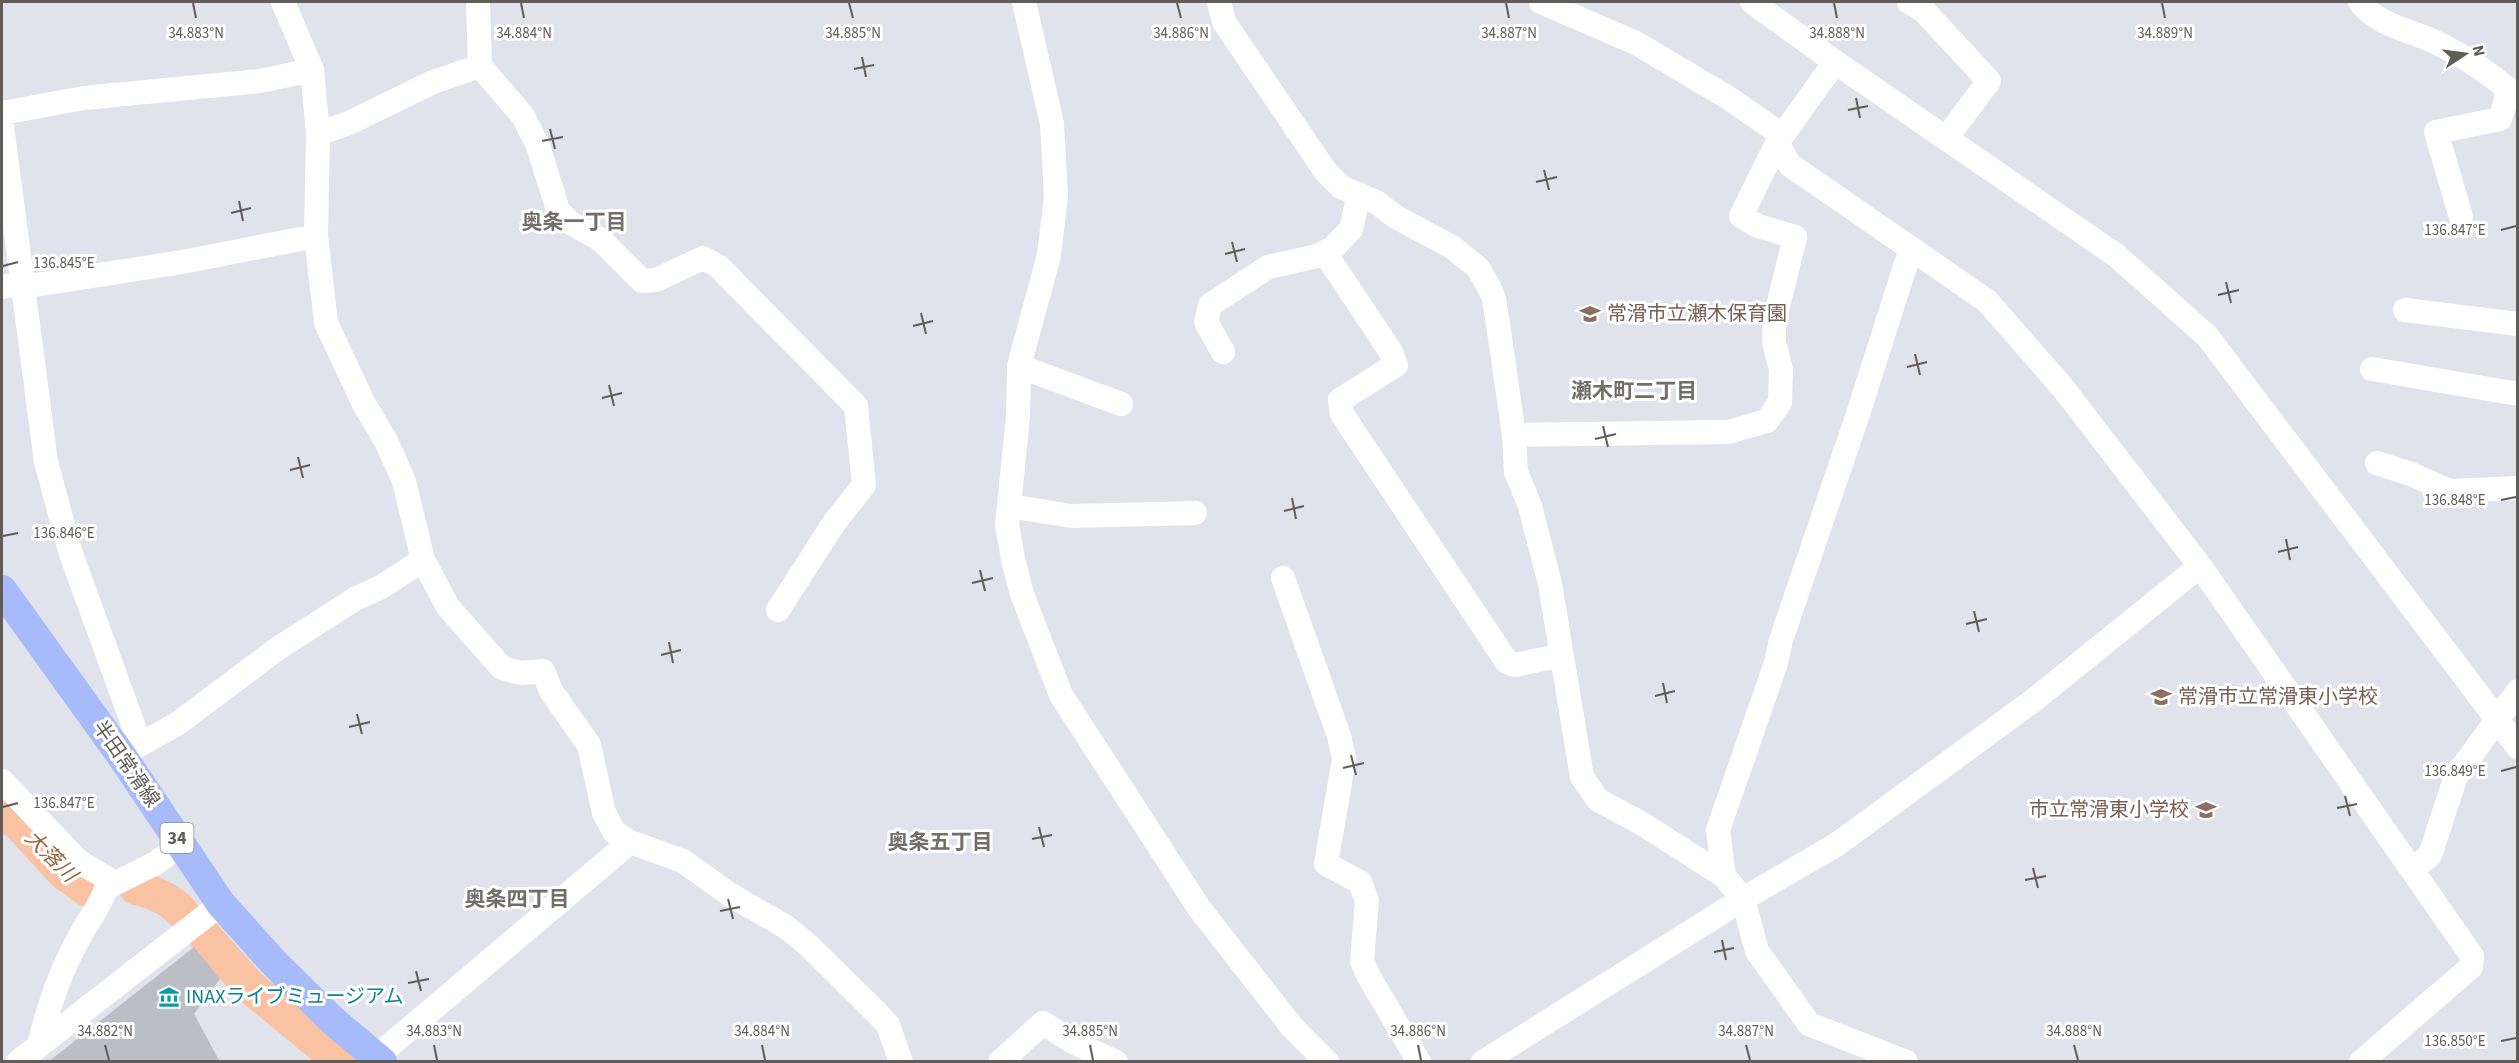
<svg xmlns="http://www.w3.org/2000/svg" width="2519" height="1063" viewBox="0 0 2519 1063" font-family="'Source Sans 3','Noto Sans JP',sans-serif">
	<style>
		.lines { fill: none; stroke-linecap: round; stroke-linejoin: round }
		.river { stroke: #f9c3a3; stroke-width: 34 }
		.building { fill: #bbbec4 }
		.minor { stroke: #fff; stroke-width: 24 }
		.major { stroke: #a7baf9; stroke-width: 30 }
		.ticks { fill: none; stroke: #605d59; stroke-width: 2 }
		.labels { text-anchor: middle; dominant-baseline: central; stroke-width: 6; stroke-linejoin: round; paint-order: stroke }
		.shield { fill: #fff; stroke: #908e8b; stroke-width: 1.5 }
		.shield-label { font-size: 18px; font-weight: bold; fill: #605d59 }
		.education-label { font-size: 20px; fill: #785e54; stroke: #fff; text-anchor: start }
		.street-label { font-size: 20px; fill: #605d59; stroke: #fff }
		.culture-label { font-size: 20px; fill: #0d838f; stroke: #fff; text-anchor: start }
		.neighbourhood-label { font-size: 21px; font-weight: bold; fill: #726e6a; stroke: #fff }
		.water-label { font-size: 21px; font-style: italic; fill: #97663d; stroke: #fff }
		.ticks-label { font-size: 15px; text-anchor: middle; fill: #605d59; stroke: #fff; stroke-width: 6; stroke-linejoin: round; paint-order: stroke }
	</style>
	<rect width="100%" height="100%" fill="#e0e3eb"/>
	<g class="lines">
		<!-- river -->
		<path class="river" d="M2,815L17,822L65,874L89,891L100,885
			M136,888C153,892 170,899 182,912
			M206,937L248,985L341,1062"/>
	</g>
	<!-- building -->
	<path class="building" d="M194,947L220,979L194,1014L220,1062H48Z"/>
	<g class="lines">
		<!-- minor -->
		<path class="minor" d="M283,2L312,70L318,134L316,236L326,323L364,404L386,441L404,481L423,560L448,607L502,668L521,673L543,671L551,691L589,745L604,813L615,833L630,842L683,861L729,894L786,927L807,944L879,1015L888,1025L901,1062
			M478,2L480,66L523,116L538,146L558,210L569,222L601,240L642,281L656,280L703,258L718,266L856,406L864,485L834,523L778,610
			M1024,2L1052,124L1056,196L1049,255L1019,366L1018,417L1007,525L1013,559L1022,594L1061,695L1199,908L1292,1027L1327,1062
			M1219,2L1224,22L1326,172L1341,187L1376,202L1396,217L1452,247L1478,268L1489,287L1494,299L1500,338L1514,435L1516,472L1530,506L1550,584L1582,777L1598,800L1641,823L1724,876L1743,899L1757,951L1809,1024L1906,1062
			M1541,2L1636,43L1727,97L1782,135
			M1752,2L1835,62L2117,256L2207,336L2518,747
			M1909,2L1924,11L1989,81L1947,137
			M2360,2C2376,25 2413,31 2437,43C2466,57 2494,76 2518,98
			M1835,62L1777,143L1790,165L1987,301L2063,388L2200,566L2472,956L2471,967L2361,1062
			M2,113L84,98L260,81L312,70
			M2,126L46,462L71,554L134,727L121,755
			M318,134L349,123L433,82L480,66
			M2461,217L2436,132L2500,119L2509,90
			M1325,253L1391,352L1396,365L1340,400L1342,414L1507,662L1515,665L1562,655
			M2,287L17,284L22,287L182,262L316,236
			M2405,310L2518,324
			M1223,352L1206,322L1210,305L1268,267L1317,256L1333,248L1351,229L1359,194
			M1019,366L1121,404
			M2372,369L2518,394
			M1514,435L1728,432L1767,421L1780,402L1781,370L1774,342V322L1795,237L1758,226L1741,216L1777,143
			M2377,463L2411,474L2449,491L2518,488
			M1009,506L1071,516L1195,513
			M1283,578L1339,736L1344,759L1326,864L1360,882L1367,901L1362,961L1368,975L1419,1062
			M121,755L177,724L277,649L355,599L381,587L423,560
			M2,781L78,861L115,883
			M2412,870L2430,855L2456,776L2518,691
			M1724,876L1718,830L1776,663L1781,640L1857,417L1911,248
			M39,1044C49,1007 60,971 79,938C88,920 100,907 106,888L156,863L181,844
			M376,1057L630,842
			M18,1062L221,904
			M1000,1062L1043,1023L1071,1041L1116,1062
			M1483,1062L1743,899L1836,845L2034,700L2200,566"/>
		<!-- major -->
		<path class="major" d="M2,590L121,755L221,904L277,966L332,1020L382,1062"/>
	</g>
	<!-- ticks -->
	<path class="ticks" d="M193,3L196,18M521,3L524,18M849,3L853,18M1177,3L1181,18M1506,3L1509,18M1834,3L1837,18M2162,3L2165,18M862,57L866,77M854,69L874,65M1856,98L1860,118M1848,110L1868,106M550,129L555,149M542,141L563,137M1544,170L1549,190M1536,182L1557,177M239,201L243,221M231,213L251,208M2501,230L2516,226M1232,242L1237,262M1225,254L1245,249M3,266L18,262M2226,282L2231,303M2218,295L2239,290M921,313L926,334M913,326L933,321M1915,354L1920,375M1907,367L1927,362M609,385L614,406M602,398L622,393M1603,426L1608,447M1595,439L1616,434M298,457L303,478M290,470L310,465M1292,498L1296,519M2501,500L2516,497M1284,511L1304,506M3,536L18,533M2286,539L2290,560M2278,552L2298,547M980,570L985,591M972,583L993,578M1974,611L1979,632M1966,624L1987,619M669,642L673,663M661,655L681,650M1663,683L1667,703M1655,696L1675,691M357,714L362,734M349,727L370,722M1351,755L1356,775M1343,768L1364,763M2501,771L2516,767M2345,796L2350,816M3,807L18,803M2337,808L2357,804M1039,827L1044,847M1032,839L1052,835M2033,868L2038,888M2025,880L2046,876M728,899L733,919M720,911L740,907M1722,940L1726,960M1714,952L1734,948M416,971L421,991M408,983L429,979M2501,1041L2516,1038M105,1045L109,1060M434,1045L437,1060M762,1045L765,1060M1090,1045L1093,1060M1418,1045L1421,1060M1746,1045L1750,1060M2074,1045L2078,1060"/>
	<!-- icons -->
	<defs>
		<g id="school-bare" transform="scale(1.62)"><path d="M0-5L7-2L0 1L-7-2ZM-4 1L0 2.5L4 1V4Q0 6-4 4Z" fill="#8d6e63" stroke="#fff" stroke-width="2.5" paint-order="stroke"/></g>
		<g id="museum-bare" transform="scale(1.62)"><path d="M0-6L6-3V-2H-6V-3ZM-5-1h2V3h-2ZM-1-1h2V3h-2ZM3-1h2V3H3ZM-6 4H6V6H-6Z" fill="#0f9aa8" stroke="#fff" stroke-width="2.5" paint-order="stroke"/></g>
	</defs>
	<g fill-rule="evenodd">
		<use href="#school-bare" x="1590" y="314"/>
		<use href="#school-bare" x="2161" y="697"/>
		<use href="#school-bare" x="2206" y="810"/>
		<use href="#museum-bare" x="169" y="997"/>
	</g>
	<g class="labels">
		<!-- shield labels -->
		<rect class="shield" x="160.5" y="823" width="33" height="30" rx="4.5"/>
		<g class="shield-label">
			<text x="177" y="838">34</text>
		</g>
		<!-- education labels -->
		<g class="education-label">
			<text x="1607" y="314">常滑市立瀬木保育園</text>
			<text x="2178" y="697">常滑市立常滑東小学校</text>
			<text x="2189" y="810" text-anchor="end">市立常滑東小学校</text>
		</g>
		<!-- street labels -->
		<g class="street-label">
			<text transform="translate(126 764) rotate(55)">半田常滑線</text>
		</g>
		<!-- culture labels -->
		<g class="culture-label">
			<text x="186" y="997">INAXライブミュージアム</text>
		</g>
		<!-- neighbourhood labels -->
		<g class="neighbourhood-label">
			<text x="574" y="222">奥条一丁目</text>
			<text x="1634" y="391">瀬木町二丁目</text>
			<text x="940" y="842">奥条五丁目</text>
			<text x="517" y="899">奥条四丁目</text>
		</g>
		<!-- water labels -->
		<g class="water-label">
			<text transform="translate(51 856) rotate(45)">大落川</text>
		</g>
	</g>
	<g class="ticks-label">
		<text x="196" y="38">34.883°N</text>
		<text x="524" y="38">34.884°N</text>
		<text x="853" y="38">34.885°N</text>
		<text x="1181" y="38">34.886°N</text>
		<text x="1509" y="38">34.887°N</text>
		<text x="1837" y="38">34.888°N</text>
		<text x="2165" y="38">34.889°N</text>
		<text x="2455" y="235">136.847°E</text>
		<text x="64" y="268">136.845°E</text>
		<text x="2455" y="505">136.848°E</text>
		<text x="64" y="538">136.846°E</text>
		<text x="2455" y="776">136.849°E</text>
		<text x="64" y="808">136.847°E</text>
		<text x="105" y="1036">34.882°N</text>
		<text x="434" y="1036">34.883°N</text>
		<text x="762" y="1036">34.884°N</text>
		<text x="1090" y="1036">34.885°N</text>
		<text x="1418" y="1036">34.886°N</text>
		<text x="1746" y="1036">34.887°N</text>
		<text x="2074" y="1036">34.888°N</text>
		<text x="2455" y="1046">136.850°E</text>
	</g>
	<!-- border -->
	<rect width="2519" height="1063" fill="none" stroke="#605d59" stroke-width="6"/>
	<!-- north arrow -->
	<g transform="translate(2465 54) rotate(77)" stroke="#ffffff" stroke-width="4.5" paint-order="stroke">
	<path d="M0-4.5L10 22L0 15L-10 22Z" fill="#605d59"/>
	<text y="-9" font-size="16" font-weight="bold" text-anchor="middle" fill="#605d59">N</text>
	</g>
</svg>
